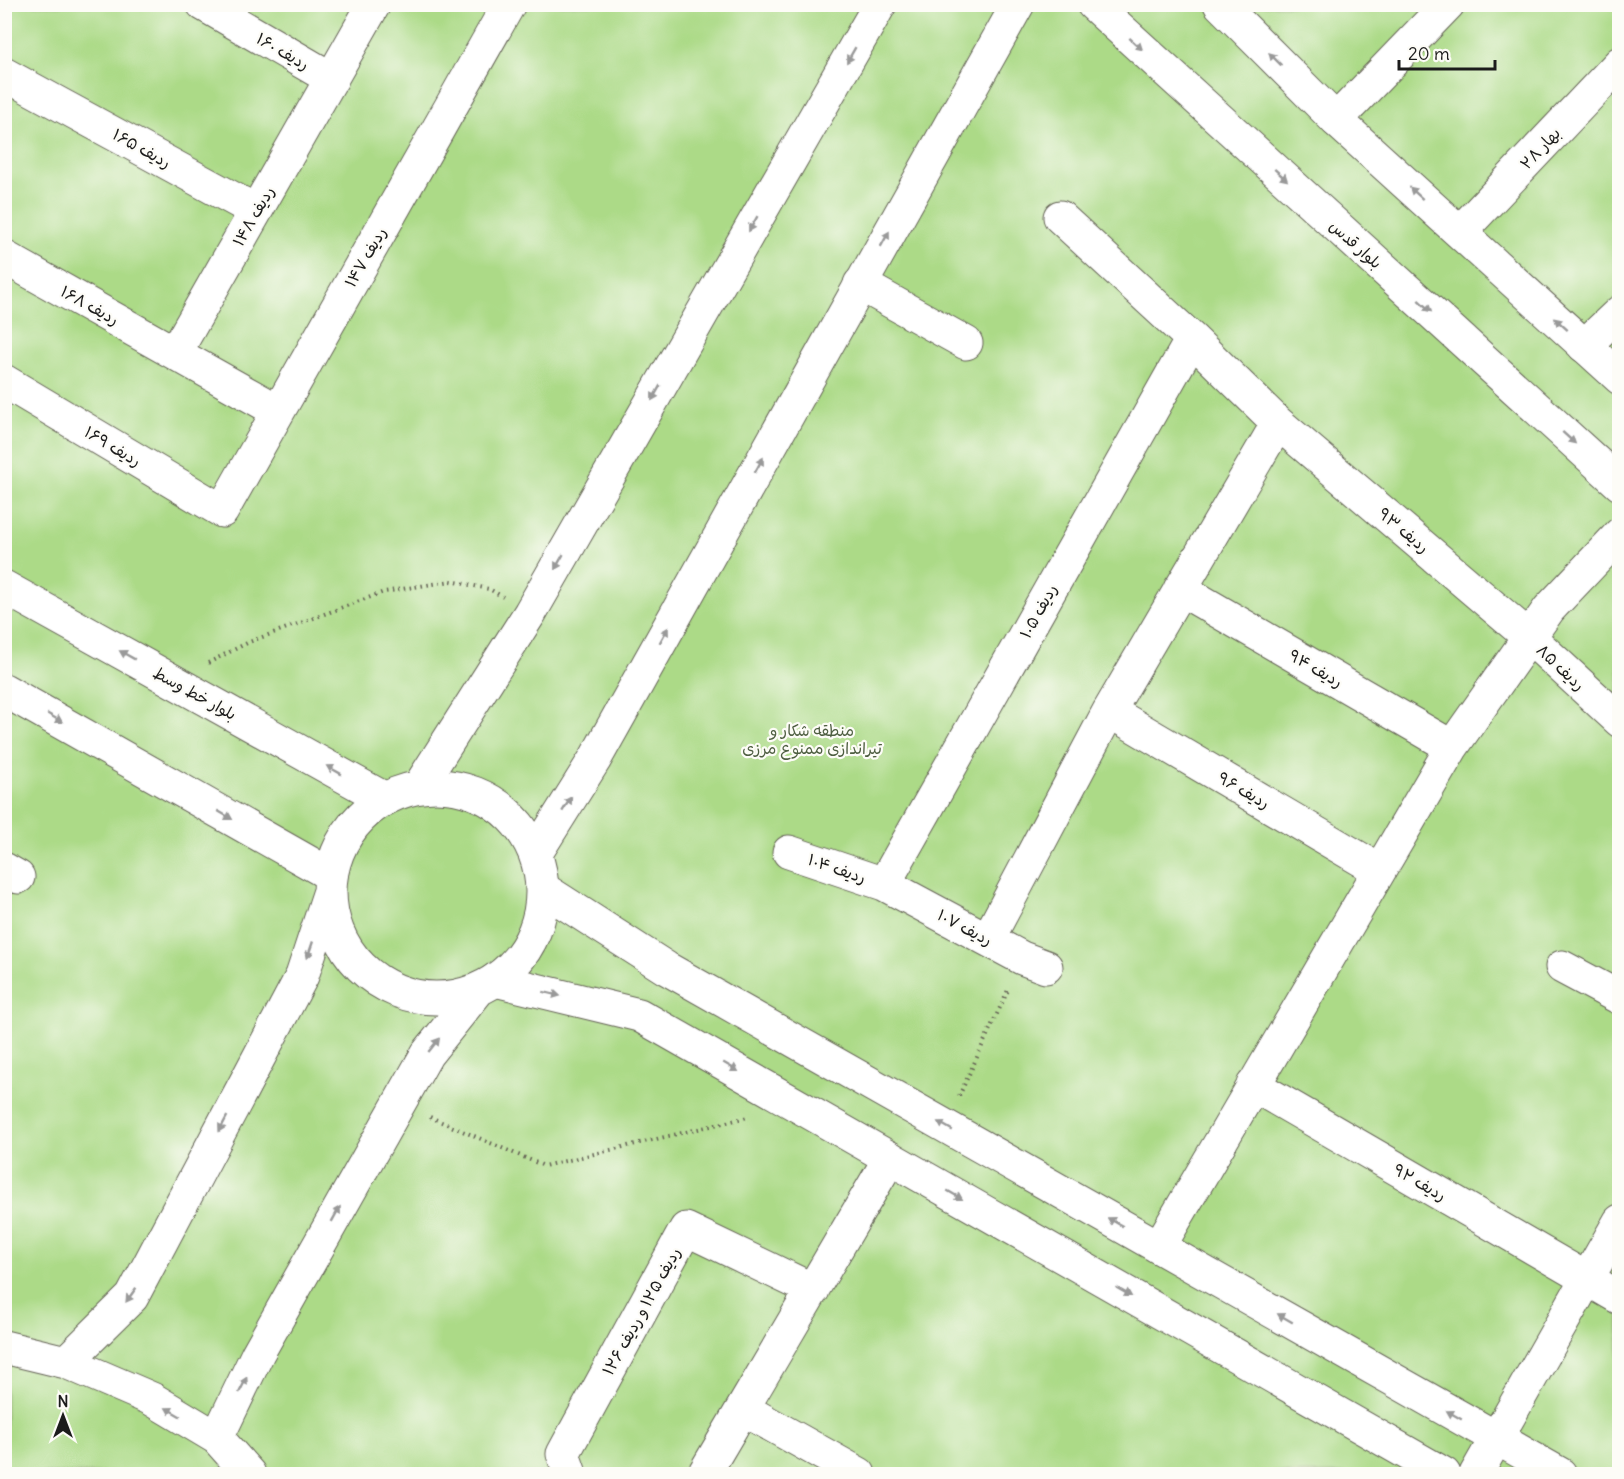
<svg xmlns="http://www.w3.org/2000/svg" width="1624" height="1479" viewBox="0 0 1624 1479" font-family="Delius,'Playpen Sans Arabic',sans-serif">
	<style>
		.green { fill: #acda87; stroke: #647b52; stroke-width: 1.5 }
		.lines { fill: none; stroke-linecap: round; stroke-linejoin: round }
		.minor-casing { stroke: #636154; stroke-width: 35 }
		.tertiary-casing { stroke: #636154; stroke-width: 35 }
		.secondary-casing { stroke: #636154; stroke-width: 35 }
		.primary-casing { stroke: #636154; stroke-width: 35 }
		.path { stroke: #636154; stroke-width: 4; stroke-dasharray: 1.5 4.5; stroke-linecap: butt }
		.minor { stroke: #fff; stroke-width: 33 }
		.tertiary { stroke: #fff; stroke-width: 33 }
		.secondary { stroke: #fff; stroke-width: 33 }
		.primary { stroke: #fff; stroke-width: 33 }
		.oneway { fill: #999 }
		.labels { text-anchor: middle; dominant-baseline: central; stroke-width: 4.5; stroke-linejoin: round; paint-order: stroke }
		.street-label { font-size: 16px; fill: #1c1c1c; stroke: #fdfcf7 }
		.park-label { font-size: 16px; fill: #4e5e41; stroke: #fdfcf7 }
	</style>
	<rect width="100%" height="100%" fill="#fdfcf7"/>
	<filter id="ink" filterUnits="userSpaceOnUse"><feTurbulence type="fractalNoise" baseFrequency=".0167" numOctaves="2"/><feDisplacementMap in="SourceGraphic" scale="12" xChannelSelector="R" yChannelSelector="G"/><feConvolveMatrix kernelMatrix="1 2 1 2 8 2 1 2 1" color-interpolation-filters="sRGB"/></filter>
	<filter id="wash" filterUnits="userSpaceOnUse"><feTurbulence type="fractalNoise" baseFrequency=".008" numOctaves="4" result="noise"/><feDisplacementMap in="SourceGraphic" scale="24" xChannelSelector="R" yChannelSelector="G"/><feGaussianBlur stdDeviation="1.35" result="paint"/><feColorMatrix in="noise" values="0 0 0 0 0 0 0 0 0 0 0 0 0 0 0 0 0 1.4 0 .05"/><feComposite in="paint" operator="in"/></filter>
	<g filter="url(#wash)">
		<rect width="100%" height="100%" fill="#e8e1bd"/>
		<!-- green -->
		<path class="green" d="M5,5H1619V1474H5Z"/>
	</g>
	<g filter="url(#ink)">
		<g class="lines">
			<!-- minor casing -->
			<g class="minor-casing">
				<path id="minor" d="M203,4L332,79
					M4,74L256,211
					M1336,120L1448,4
					M1060,217L1192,339L1278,423L1529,637L1620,721
					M1460,232L1620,63
					M4,257L278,411
					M860,284L966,343
					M1584,346L1620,312
					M175,353L374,4
					M4,381L222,511L509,4
					M1180,589L1452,747
					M1109,711L1379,870
					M789,852L884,884L1022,958L1046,967
					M4,869L18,877
					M884,884L1192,339
					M988,939L1109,711L1278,423
					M1562,967L1620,998
					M1253,1085L1620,1298
					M1159,1247L1452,747L1549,609L1620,534
					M743,1409L859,1474
					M570,1474L563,1454L686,1229L813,1290
					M704,1474L890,1158
					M1476,1474L1620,1221"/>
			</g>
			<!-- tertiary casing -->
			<g class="tertiary-casing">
				<path id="tertiary" d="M4,587L385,799
					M4,690L331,875
					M543,889L666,968L1560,1474
					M495,980L639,1015L1444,1474"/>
			</g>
			<!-- secondary casing -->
			<g class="secondary-casing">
				<path id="secondary" d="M330 892a106 106 0 1 1 212 0a106 106 0 1 1-212 0Z
					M419,787L530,613L880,4
					M536,853L595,759L1018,4
					M4,1347L66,1362L152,1399L217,1438L249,1474
					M66,1362L132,1297L302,976L329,894
					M217,1438L258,1353L427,1054L479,989"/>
			</g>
			<!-- primary casing -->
			<g class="primary-casing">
				<path id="primary" d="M1093,4L1620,484
					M1220,4L1336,120L1620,378"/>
			</g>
			<!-- path -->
			<path class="path" d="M208,663L249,642L384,592L451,581L489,589L503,597
				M959,1096L1009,988
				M430,1117L544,1166L748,1117"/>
			<!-- minor -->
			<use href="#minor" class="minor"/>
			<!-- tertiary -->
			<use href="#tertiary" class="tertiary"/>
			<!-- secondary -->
			<use href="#secondary" class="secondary"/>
			<!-- primary -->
			<use href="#primary" class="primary"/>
		</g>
		<!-- one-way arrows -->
		<defs><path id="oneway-solid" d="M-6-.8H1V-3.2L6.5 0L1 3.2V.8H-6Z" transform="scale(1.5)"/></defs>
		<g class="oneway">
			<use href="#oneway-solid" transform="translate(1136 44) rotate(42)"/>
			<use href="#oneway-solid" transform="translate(851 55) rotate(120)"/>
			<use href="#oneway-solid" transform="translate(1275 59) rotate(-135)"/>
			<use href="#oneway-solid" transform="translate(1281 175) rotate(42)"/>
			<use href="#oneway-solid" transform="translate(1416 193) rotate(-138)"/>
			<use href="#oneway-solid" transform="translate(753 224) rotate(120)"/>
			<use href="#oneway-solid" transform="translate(885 239) rotate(-61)"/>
			<use href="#oneway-solid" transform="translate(1425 306) rotate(42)"/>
			<use href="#oneway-solid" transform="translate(1561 324) rotate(-138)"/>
			<use href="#oneway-solid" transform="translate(656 393) rotate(120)"/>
			<use href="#oneway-solid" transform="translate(1569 438) rotate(42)"/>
			<use href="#oneway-solid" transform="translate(759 465) rotate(-61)"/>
			<use href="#oneway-solid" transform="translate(559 562) rotate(120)"/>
			<use href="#oneway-solid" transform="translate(664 635) rotate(-61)"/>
			<use href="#oneway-solid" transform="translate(127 655) rotate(-151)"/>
			<use href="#oneway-solid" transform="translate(55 718) rotate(30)"/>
			<use href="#oneway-solid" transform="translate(334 770) rotate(-151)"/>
			<use href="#oneway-solid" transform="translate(567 804) rotate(-58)"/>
			<use href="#oneway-solid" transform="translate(225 815) rotate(30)"/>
			<use href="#oneway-solid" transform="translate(310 950) rotate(109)"/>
			<use href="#oneway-solid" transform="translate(552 994) rotate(14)"/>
			<use href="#oneway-solid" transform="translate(434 1045) rotate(-51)"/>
			<use href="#oneway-solid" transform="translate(731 1067) rotate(30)"/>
			<use href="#oneway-solid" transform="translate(223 1124) rotate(118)"/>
			<use href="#oneway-solid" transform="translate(945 1126) rotate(-150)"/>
			<use href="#oneway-solid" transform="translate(955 1195) rotate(30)"/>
			<use href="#oneway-solid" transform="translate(336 1214) rotate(-61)"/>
			<use href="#oneway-solid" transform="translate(1115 1222) rotate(-151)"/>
			<use href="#oneway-solid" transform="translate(1124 1292) rotate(30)"/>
			<use href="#oneway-solid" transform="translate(131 1295) rotate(126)"/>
			<use href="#oneway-solid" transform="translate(1285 1318) rotate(-150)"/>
			<use href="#oneway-solid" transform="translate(243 1385) rotate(-64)"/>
			<use href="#oneway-solid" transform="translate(173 1412) rotate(-150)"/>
			<use href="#oneway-solid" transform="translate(1454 1415) rotate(-150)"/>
		</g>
	</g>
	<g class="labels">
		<!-- street labels -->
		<g class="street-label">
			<text transform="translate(283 51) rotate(30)">ردیف ۱۶۰</text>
			<text transform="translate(142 148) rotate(29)">ردیف ۱۶۵</text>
			<text transform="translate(1540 148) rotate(-47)">بهار ۲۸</text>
			<text transform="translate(253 216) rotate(-60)">ردیف ۱۴۸</text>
			<text transform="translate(1356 244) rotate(42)">بلوار قدس</text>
			<text transform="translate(365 257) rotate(-60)">ردیف ۱۴۷</text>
			<text transform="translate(90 305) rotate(29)">ردیف ۱۶۸</text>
			<text transform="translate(113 446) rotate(31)">ردیف ۱۶۹</text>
			<text transform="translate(1404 530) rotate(40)">ردیف ۹۳</text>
			<text transform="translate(1038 611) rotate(-61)">ردیف ۱۰۵</text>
			<text transform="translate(1561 667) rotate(43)">ردیف ۸۵</text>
			<text transform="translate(1316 668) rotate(30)">ردیف ۹۴</text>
			<text transform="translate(195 693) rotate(29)">بلوار خط وسط</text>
			<text transform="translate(1244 790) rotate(30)">ردیف ۹۶</text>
			<text transform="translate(837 868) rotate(19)">ردیف ۱۰۴</text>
			<text transform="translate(965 927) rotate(28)">ردیف ۱۰۷</text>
			<text transform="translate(1420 1182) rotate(30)">ردیف ۹۲</text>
			<text transform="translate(641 1311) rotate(-61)">ردیف ۱۲۵ و ردیف ۱۲۶</text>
		</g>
		<!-- park labels -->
		<g class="park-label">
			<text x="812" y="730">منطقه شکار و<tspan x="812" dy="18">تیراندازی ممنوع مرزی</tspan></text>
		</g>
	</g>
	<!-- margin -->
	<rect width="1624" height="1479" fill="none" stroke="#fdfcf7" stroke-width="24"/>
	<!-- north arrow -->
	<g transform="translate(63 1416)" stroke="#fdfcf7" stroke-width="4.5" paint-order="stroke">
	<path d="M0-4.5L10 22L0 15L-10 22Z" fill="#1c1c1c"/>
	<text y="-9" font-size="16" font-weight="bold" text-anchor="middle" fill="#1c1c1c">N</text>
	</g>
	<!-- scale -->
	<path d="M1399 60v9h96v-9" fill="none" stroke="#1c1c1c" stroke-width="3"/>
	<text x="1408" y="60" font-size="18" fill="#1c1c1c" stroke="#fdfcf7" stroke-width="4.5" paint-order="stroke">20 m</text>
</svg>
